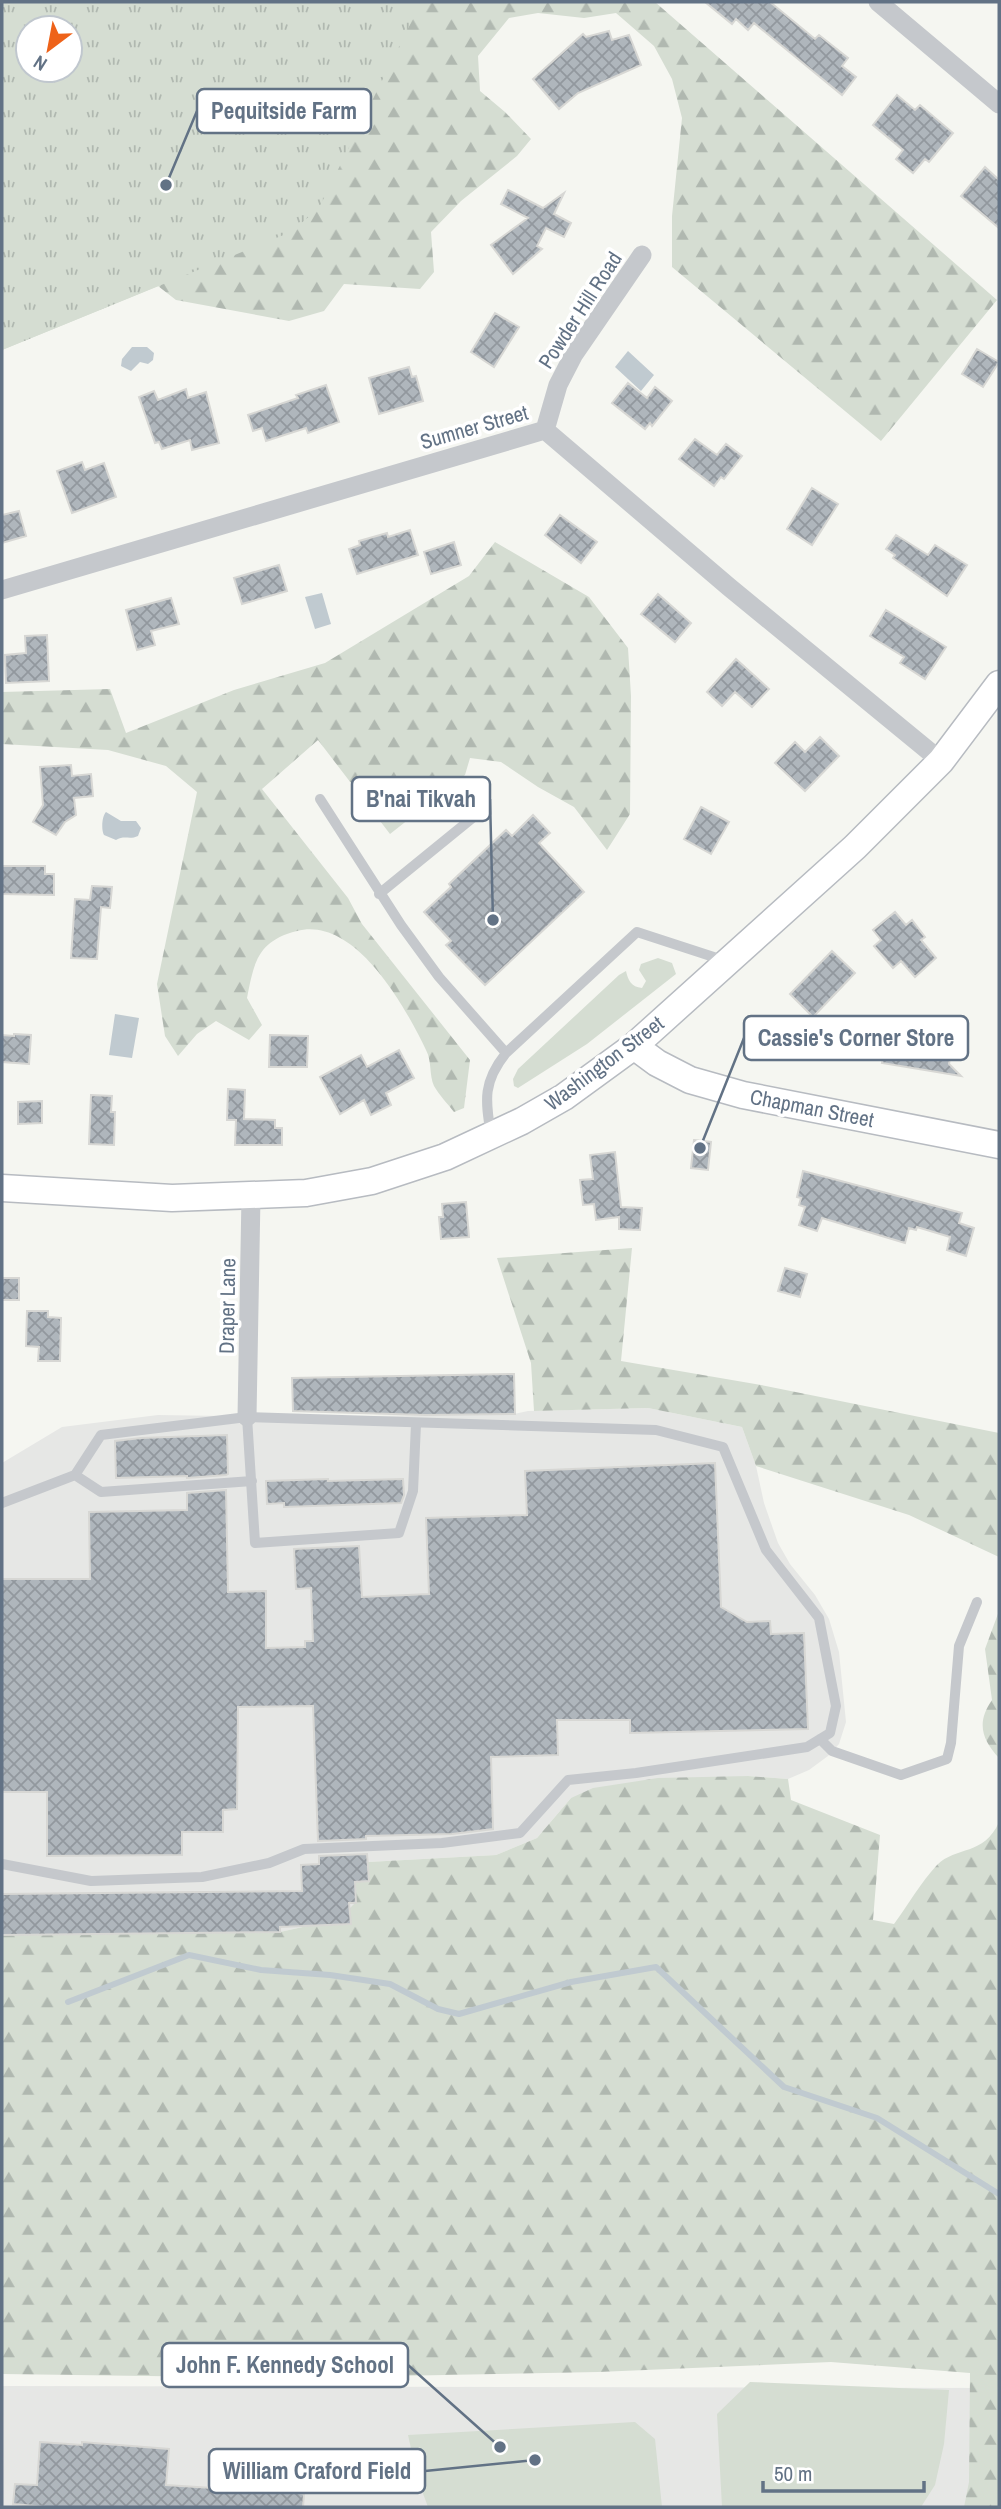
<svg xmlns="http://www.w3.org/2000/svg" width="1001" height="2509" viewBox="0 0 1001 2509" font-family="'Archivo Narrow',sans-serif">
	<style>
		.built { fill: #e6e7e5 }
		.green { fill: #d5ddd2 }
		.forest { fill: url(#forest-firs); fill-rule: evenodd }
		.park { fill: url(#park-tufts); fill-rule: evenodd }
		.water { fill: #c0cad0 }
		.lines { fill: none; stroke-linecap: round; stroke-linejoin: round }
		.stream { stroke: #c0cad0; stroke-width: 6 }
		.building { fill: url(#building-cross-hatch); stroke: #d7d7d4; stroke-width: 2 }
		.secondary-casing { stroke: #b7bbc1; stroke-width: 29 }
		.lane { stroke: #c5c8cc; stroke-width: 10 }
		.street { stroke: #c5c8cc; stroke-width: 19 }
		.secondary { stroke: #fff; stroke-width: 26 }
		.labels { text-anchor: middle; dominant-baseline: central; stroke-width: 7; stroke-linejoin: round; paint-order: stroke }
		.street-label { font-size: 21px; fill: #627285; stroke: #fff }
		.leader { fill: none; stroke: #627285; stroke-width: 2.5 }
		.callout-dot { fill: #627285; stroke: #fff; stroke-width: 2.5 }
		.callout { fill: #fff; stroke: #627285; stroke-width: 2.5 }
		.callout-label { font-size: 23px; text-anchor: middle; font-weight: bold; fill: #627285 }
	</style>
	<defs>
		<pattern id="forest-firs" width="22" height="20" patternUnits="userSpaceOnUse" patternTransform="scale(1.75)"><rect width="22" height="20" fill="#d5ddd2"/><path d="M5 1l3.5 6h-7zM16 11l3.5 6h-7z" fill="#b0b8b0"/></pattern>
		<pattern id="park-tufts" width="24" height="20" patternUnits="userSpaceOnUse" patternTransform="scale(1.75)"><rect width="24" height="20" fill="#d5ddd2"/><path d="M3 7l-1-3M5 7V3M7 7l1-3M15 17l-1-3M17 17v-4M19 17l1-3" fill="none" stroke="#b0b8b0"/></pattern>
		<pattern id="building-cross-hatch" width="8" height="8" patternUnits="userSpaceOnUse" patternTransform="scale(1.75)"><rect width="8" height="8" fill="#afb6bc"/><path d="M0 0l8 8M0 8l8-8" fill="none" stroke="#92989e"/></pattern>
	</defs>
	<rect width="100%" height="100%" fill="#f5f6f1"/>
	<!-- built -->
	<path class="built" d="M648,1408L742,1427L756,1466L764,1503L778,1543L790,1564L815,1595L829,1619L839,1652L846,1722L839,1744L828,1756L809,1770L788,1779L748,1776L571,1798L537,1838L496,1855L368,1862L369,1881L355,1882L356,1903L351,1924L307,1926L280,1932L2,1935V1463L62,1427L158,1415L293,1417L514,1414L528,1411Z
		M2,2386L999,2388V2507H2Z"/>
	<!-- green -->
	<path class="green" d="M658,958L672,963L676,974L587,1044L518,1088L514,1086L513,1079L518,1069L619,975L626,971C628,980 631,987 642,988L646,981L639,970L641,964Z
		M750,2382L949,2390L944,2444L935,2485L921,2507H722L717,2414Z
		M635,2422L655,2439L662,2507H428L418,2480L408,2435Z"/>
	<!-- forest -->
	<path class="forest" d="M2,2H655L997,300L881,441L672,267V216L682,118L672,79L654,46L616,13L584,18L538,13L509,18L478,56L480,91L505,112L531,139L517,156L461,201L431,232L434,272L420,289L344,284L324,311L289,321L176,300L158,286L2,350ZM28,28H70V70H28Z
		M495,542L589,597L628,648L631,696L630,814L607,850L574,807L538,787L501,762L470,758L465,775L390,834L318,740L262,789L348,898L362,924L470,1060L464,1108L454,1112C448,1104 439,1095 434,1086C429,1075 432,1061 426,1050C405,1006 355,916 297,931C257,941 254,963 247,998L262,1025L249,1040L216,1021L197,1034L178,1056L165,1036L157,984L197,792L166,766L108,750L2,744V692L110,689L126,733L234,690L325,663L469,576Z
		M632,1248L621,1361L761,1385L999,1433V1557L909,1515L756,1466L742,1427L648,1408L534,1411L531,1363L497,1258Z
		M999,1611V1758C982,1739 976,1723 992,1700L985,1649Z
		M748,1776L788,1779L791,1800L880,1835L873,1920L894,1924C908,1905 921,1882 937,1865C956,1846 984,1856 999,1822V2507H964L969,2482L970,2373L831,2362L598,2372L288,2378L2,2374V1935L280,1932L307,1926L350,1924V1908L356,1902L355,1882L369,1881L368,1862L496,1855L537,1838L571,1798L593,1788L658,1778Z"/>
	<!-- park -->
	<path class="park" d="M2,2H421L319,208L291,232L2,350ZM28,28H70V70H28Z"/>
	<!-- water -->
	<path class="water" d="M132,347H147L154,353L153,360L148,364L140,362L131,371L121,366L122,359Z
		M628,351L654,375L641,391L615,367Z
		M322,593L331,624L315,629L305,597Z
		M106,812L121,821H136L141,828L138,836C130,840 124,835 116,840L104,835C101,830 102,816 106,812Z
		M115,1014L139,1018L132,1058L109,1055Z"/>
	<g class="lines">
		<!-- stream -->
		<path class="stream" d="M68,2002L189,1955L261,1970L330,1975L390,1984L438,2009L459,2014L571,1982L656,1967L784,2087L877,2118L999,2194"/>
	</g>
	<!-- building -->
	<path class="building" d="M705,2H770L815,39L819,35L848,58L842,66L856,77L842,95L754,23L748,30L736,19L732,24Z
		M609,31L612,40L629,35L641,65L578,93L559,109L533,79L583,34L586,37Z
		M897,95L915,110L920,105L953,133L929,162L925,159L913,173L896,159L903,150L873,125Z
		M985,167L999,180V228L961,196Z
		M508,190L543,208L564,193L554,214L571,223L564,237L546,228L537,246L542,249L513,274L491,245L528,218L501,204Z
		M495,313L519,327L494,367L471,352Z
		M977,349L999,362L983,387L962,374Z
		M409,367L412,377L416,376L423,401L379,414L369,378Z
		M628,383L647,398L655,387L672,401L652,426L650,423L645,429L612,403Z
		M326,385L339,422L308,433L306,428L266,441L262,428L253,431L248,415L298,398L296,395Z
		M186,389L188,398L206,392L219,443L192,450L190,440L162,449L159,442L155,443L139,397L154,391L158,400Z
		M695,439L717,455L726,444L742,456L724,479L721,477L714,486L679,459Z
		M82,462L85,470L104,463L116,497L72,513L57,471Z
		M812,488L838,504L812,545L787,529Z
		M19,511L26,536L2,543V515Z
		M560,515L597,542L581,563L545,535Z
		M410,530L418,555L357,574L349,549L360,545L359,541L387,533L388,537Z
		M896,535L928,555L935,545L967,565L947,596L893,558L895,555L886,549Z
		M454,542L461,565L431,574L424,552Z
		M279,565L287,591L242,604L234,578Z
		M658,594L691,623L675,642L641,614Z
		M171,598L179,624L151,631L155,645L137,650L126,610Z
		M886,610L946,647L925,679L900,663L904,657L870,636Z
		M47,635L49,681L6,683L5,655L26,653L25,636Z
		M736,659L769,689L752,707L735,692L722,706L707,692Z
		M820,737L839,756L805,791L775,763L795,742L805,752Z
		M71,765L72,776L91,774L93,796L74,798L76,815L65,822L56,835L33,822L43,805L40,767Z
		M701,807L729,822L711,854L684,839Z
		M533,815L550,833L539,843L584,892L485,985L446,945L451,941L424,912L451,887L449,884L506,830L512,836Z
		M2,866H45V874H54V895L2,894Z
		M92,886L112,887L110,908L101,907L97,959L71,958L75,899L90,900Z
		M895,912L906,925L912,920L925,937L921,940L936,958L915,977L901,961L893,968L874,946L881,940L873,930Z
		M832,951L855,973L813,1017L790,994Z
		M14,1034L31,1035L29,1064L2,1062V1035L14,1036Z
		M877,1034L927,1043L939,1054L953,1040L949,1064L961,1076L882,1063L883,1058L873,1056Z
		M270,1035L308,1036L307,1067H269Z
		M399,1050L414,1078L386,1093L391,1105L371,1115L364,1100L340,1114L320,1077L361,1055L367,1067Z
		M228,1089L245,1090L244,1119L275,1120V1128H282V1145H235L236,1120H227Z
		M91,1095L112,1096L111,1112H115L114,1145L89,1144Z
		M42,1101V1123L18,1124V1102Z
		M694,1140L711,1142L708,1170L691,1168Z
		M615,1152L621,1207L642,1208L640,1230L619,1229V1217L596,1220L594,1204L583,1205L580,1180L593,1179L590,1155Z
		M803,1171L962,1213L959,1223L974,1228L966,1256L947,1250L950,1237L917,1227L916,1230L909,1228L905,1243L822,1218L817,1231L799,1225L805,1207L799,1205L801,1198L797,1197Z
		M466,1202L469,1237L441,1239L439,1217H443L442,1204Z
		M785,1268L807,1274L800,1297L778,1291Z
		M2,1278H19V1300H2Z
		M27,1311H48V1317L61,1318L60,1361H38L39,1347L26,1346Z
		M514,1374L515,1414L426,1415L293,1411L292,1378Z
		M227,1435L228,1474L226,1475L187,1478V1476L116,1478L115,1441L141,1438Z
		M715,1463L721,1607L747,1622L770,1621L771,1634L804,1633L808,1729L630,1733V1720H557L558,1755L491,1757L493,1829L452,1834L366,1836V1839L318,1841L313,1706L238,1707L237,1809L223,1810V1832H182V1855L47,1856V1792H2V1579H90L89,1512L187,1510V1493L226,1490L228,1592L266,1591V1648L305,1647V1641H313L311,1588L296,1589L294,1549L359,1546L362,1597L429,1594L426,1518L527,1515L525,1471Z
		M328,1479V1481L403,1479L404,1495L401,1503L284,1507V1503L267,1504L266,1481Z
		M367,1854L369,1881L355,1882L356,1903H349L351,1924L280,1927V1932L2,1935V1894L302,1891L301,1865L319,1864V1856Z
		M40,2442L82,2445V2442L169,2449L166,2485L260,2491L262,2467L300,2469L298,2493L304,2494L303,2507H46L13,2504L15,2484L37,2485Z"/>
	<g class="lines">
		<!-- secondary casing -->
		<g class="secondary-casing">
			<path id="secondary" d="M634,1046L657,1063L690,1080L743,1095L999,1145
				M2,1188L172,1198L306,1193L372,1181L445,1157L522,1121L564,1097L634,1046L855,847L941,761L999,684"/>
		</g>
		<!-- lane -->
		<path class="lane" d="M320,799L401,925L439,977L506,1053
			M379,894L476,815
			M491,1135C485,1099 483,1082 506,1053L637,932L726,961
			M247,1417L255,1543L399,1533L413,1491L416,1424
			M75,1475L101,1492L252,1481
			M2,1503L75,1475L101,1435L247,1417L656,1430L723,1447L766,1550L819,1618L836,1706L830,1733L807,1747L636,1773L568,1780L520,1833L442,1843L304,1849L269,1863L202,1877L91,1881L2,1864
			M820,1739L832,1751L901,1775L947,1759L951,1743L959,1646L977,1602"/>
		<!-- street -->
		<path class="street" d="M878,2L999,104
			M545,430L558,385L574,354L642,255
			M2,590L545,430L729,587L941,761
			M247,1417L251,1196"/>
		<!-- secondary -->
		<use href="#secondary" class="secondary"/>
	</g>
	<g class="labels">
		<!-- street labels -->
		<g class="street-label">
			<text transform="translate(580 310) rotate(-57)">Powder Hill Road</text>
			<text transform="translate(474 427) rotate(-16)">Sumner Street</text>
			<text transform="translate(604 1063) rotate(-37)">Washington Street</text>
			<text transform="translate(812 1108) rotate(11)">Chapman Street</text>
			<text transform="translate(227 1306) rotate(-89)">Draper Lane</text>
		</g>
	</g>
	<!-- callouts -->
	<path class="leader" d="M166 185L197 111M493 920L490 799M700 1148L744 1038M500 2447L408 2365M535 2460L425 2471"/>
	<g class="callout-dot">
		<circle cx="166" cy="185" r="7"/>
		<circle cx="493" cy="920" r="7"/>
		<circle cx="700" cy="1148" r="7"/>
		<circle cx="500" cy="2447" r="7"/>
		<circle cx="535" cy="2460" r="7"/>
	</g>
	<g class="callout">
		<rect x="197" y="89" width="174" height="44" rx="7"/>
		<rect x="352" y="777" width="138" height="44" rx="7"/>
		<rect x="744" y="1016" width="224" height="44" rx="7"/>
		<rect x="162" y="2343" width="246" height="44" rx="7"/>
		<rect x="209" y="2449" width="216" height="44" rx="7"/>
	</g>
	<g class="callout-label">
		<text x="284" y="119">Pequitside Farm</text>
		<text x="421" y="807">B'nai Tikvah</text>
		<text x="856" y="1046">Cassie's Corner Store</text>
		<text x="285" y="2373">John F. Kennedy School</text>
		<text x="317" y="2479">William Craford Field</text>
	</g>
	<!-- border -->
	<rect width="1001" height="2509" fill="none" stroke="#627285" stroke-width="7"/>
	<!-- north arrow -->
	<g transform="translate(49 49) rotate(212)"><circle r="33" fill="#ffffff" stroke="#c0c7ce" stroke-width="2"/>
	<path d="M0-5L12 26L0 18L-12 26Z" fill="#ee6219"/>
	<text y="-10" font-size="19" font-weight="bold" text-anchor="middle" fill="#627285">N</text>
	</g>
	<!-- scale -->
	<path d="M763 2481v10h161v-10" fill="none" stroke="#627285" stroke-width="3.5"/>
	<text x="774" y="2481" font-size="21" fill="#627285" stroke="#ffffff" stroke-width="5" paint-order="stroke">50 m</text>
</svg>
